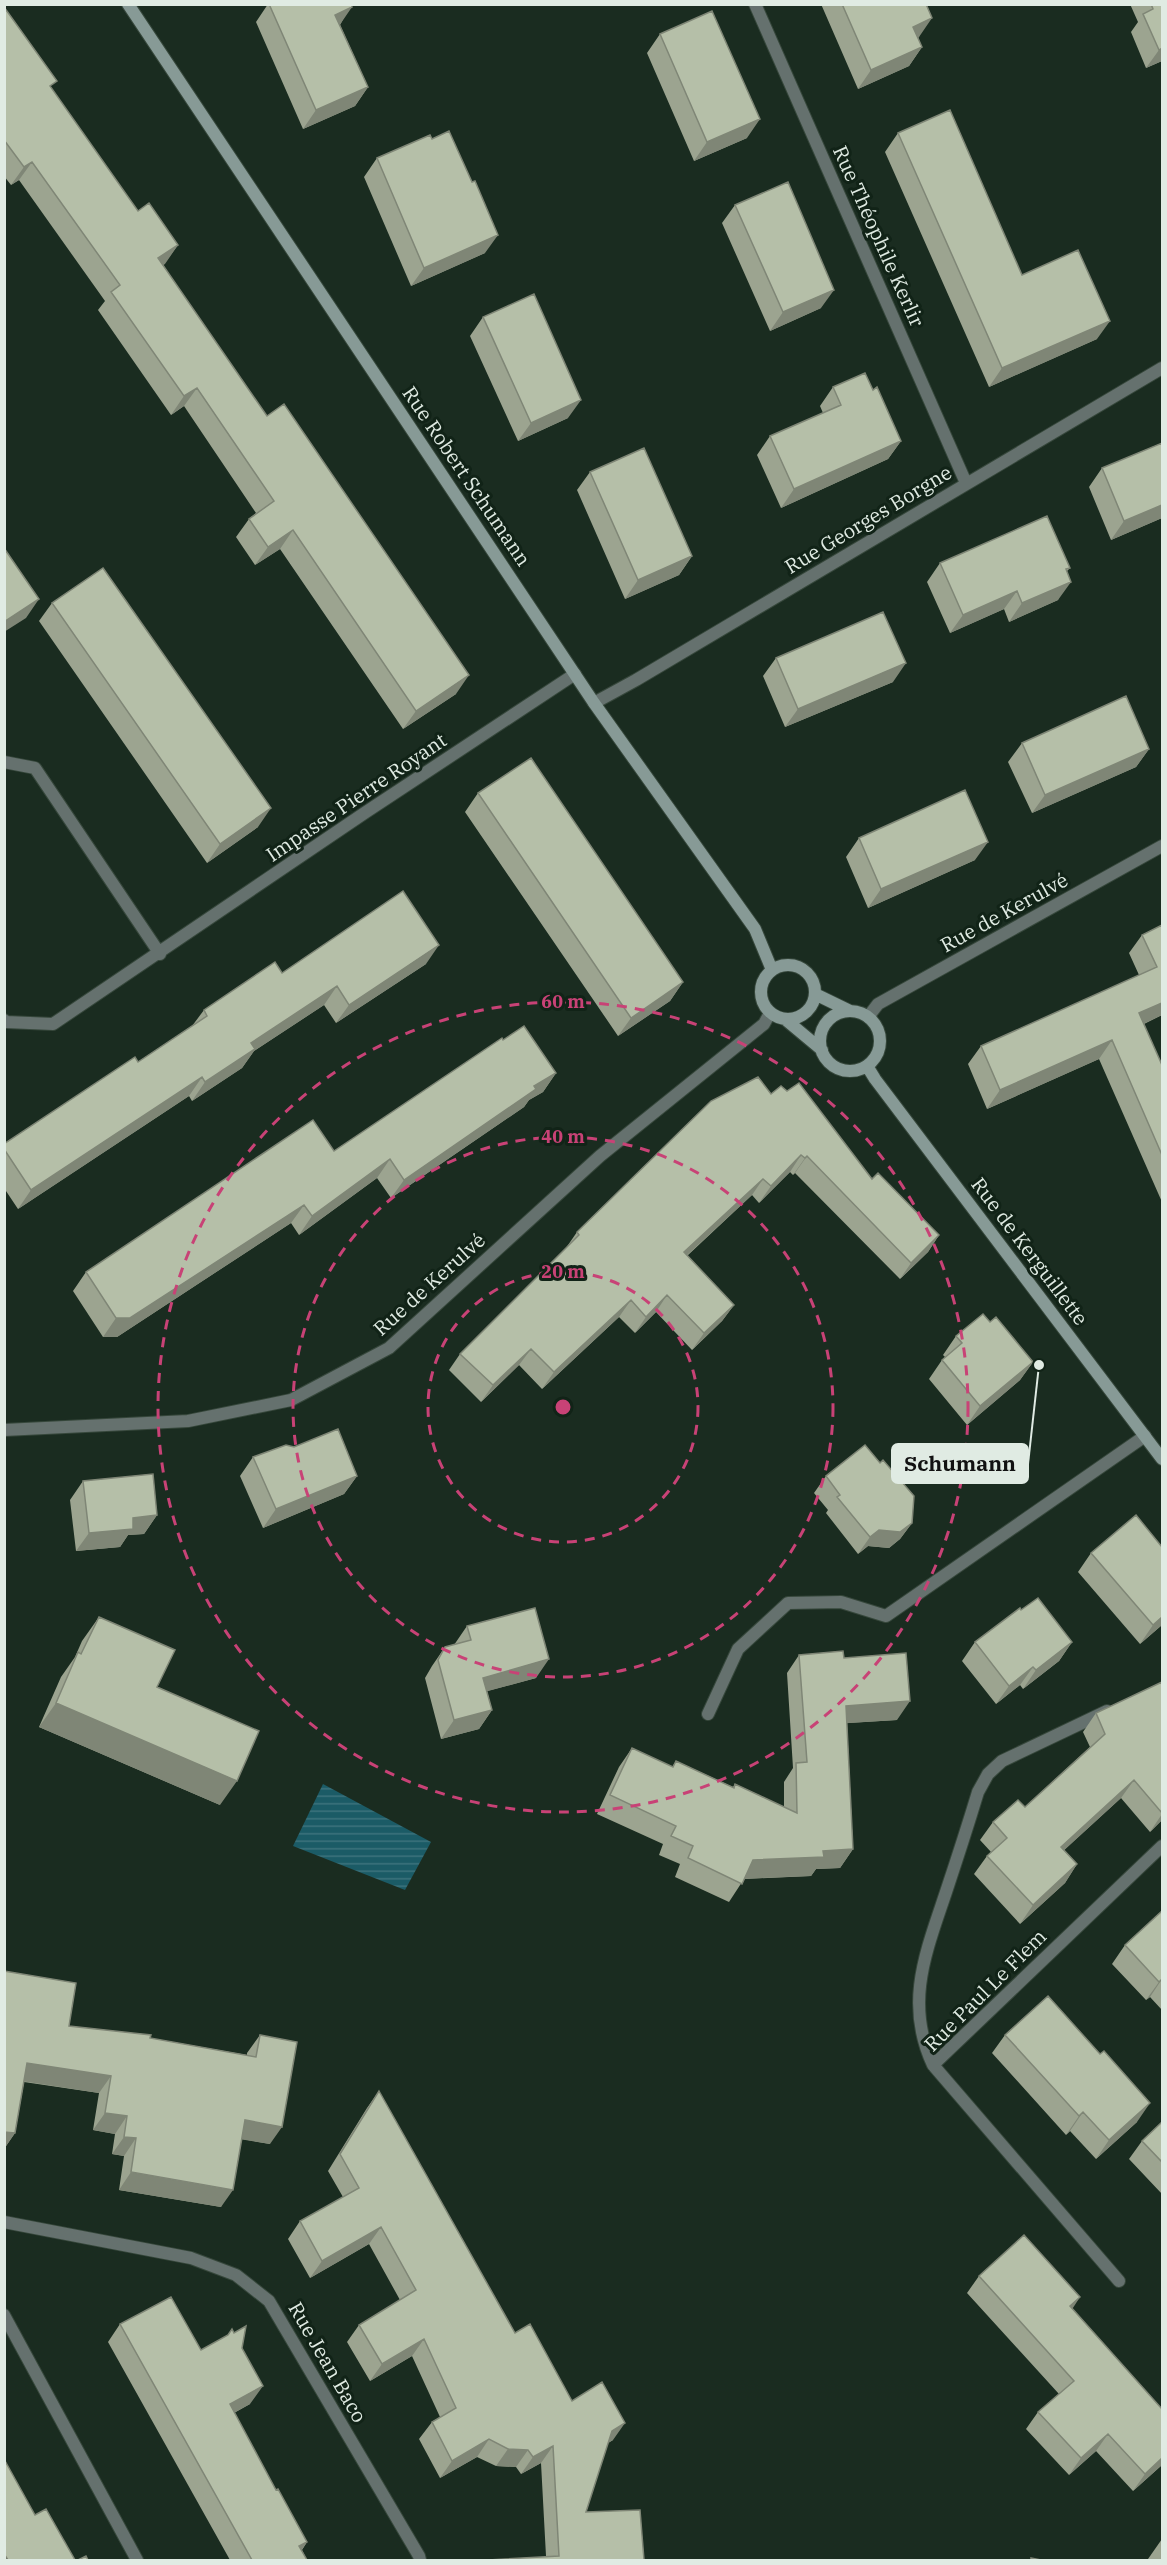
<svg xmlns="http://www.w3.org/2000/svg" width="1167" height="2565" viewBox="0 0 1167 2565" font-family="'IBM Plex Serif',serif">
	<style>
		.water { fill: url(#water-rules) }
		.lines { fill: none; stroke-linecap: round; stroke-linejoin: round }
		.street-casing { stroke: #36473b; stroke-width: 14 }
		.secondary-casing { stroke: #36473b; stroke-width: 14 }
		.street { stroke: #65716e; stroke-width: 12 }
		.secondary { stroke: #879a96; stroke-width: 12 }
		.wall { fill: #9ca490 }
		.shaded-wall { fill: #7f8676 }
		.building { fill: #b5bfa8; stroke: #7f8676; stroke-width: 1.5 }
		.ring { fill: none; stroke: #c84276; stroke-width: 3; stroke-dasharray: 10 8 }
		.labels { text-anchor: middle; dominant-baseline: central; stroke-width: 6; stroke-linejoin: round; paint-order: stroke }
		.street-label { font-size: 20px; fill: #e0ebe3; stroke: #112317 }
		.centre { fill: #c84276; stroke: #112317; stroke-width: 3 }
		.ring-label { font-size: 18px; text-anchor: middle; font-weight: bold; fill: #c84276; stroke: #112317; stroke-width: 6; stroke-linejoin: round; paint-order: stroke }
		.leader { fill: none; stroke: #e0ebe3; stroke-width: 2 }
		.callout-dot { fill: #e0ebe3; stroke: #112317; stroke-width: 2 }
		.callout { fill: #e0ebe3; stroke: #e0ebe3; stroke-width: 2 }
		.callout-label { font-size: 21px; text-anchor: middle; font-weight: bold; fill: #111 }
	</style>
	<defs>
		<pattern id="water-rules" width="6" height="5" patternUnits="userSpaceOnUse" patternTransform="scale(1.5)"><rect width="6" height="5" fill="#1b5b66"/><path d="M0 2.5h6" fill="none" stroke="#3c737c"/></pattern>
	</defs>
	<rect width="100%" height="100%" fill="#1a2c20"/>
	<!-- water -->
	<path class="water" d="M323,1784L431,1842L405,1890L293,1846Z"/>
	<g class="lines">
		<!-- street casing -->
		<g class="street-casing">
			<path id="street" d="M755,4L966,483
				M594,703L636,680L1162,368
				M4,762L35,768L160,954
				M868,1017L878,1004L1162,846
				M4,1020L6,1022L53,1024L366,812L575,674
				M4,1430L188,1421L291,1400L389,1348L600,1156L764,1024L770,1013
				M708,1714L738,1649L788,1603L841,1602L886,1616L1145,1436
				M933,2065C904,2003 926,1952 946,1892C957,1859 968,1825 978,1792L988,1774L1002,1761L1107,1711
				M4,2222L191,2258L236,2275L269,2301L419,2556L420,2560
				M1119,2281L933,2065L1162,1846
				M4,2315L137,2560"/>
		</g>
		<!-- secondary casing -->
		<g class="secondary-casing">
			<path id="secondary" d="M128,4L594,703L755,929L772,970
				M761 992a27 27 0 1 1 54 0a27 27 0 1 1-54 0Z
				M815,994L850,1011
				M820 1041a30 30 0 1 1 60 0a30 30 0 1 1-60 0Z
				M786,1020L822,1050
				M867,1066L875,1079L1162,1459"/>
		</g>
		<!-- street -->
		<use href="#street" class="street"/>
		<!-- secondary -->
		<use href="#secondary" class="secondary"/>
	</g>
	<!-- wall -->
	<path class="wall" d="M268,4H351L340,25L368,87L355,106L303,129L256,22Z
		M821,4H926L919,37L918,38L922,47L909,66L858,89Z
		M1130,4H1162V61L1146,68L1131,32L1138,22Z
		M4,7L52,89L138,211L178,245L163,265L456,694L403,729L280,549L255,565L236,537L249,519L256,513L184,406L171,415L98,310L105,301L19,180L11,185L4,176Z
		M660,34L747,138L694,161L647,53Z
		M898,133L1022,275L1097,339L989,387L885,152Z
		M377,158L485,253L411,286L364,177Z
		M735,205L821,308L770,331L722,223Z
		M483,317L568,418L518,441L470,336Z
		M833,387L873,390L901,441L888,459L781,508L757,455L770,436L823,413L820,406Z
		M1162,443V518L1111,540L1089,487L1102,468Z
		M590,472L692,556L679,575L625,599L577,490Z
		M940,563L1070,568L1067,571L1058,600L1009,622L1004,609L950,633L927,582Z
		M52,603L258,827L207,863L39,621Z
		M776,658L893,682L785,727L763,676Z
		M1022,743L1149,749L1136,767L1032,813L1008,762Z
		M478,793L683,982L670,1001L618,1036L465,812Z
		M859,838L975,860L868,908L846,857Z
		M1162,925V1015L1144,1024L1162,1065V1202L1099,1059L987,1109L968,1064L981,1046L1139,975L1129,953L1142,935Z
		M426,964L336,1023L324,1005L254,1051L242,1068L192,1101L189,1096L18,1209L4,1188V1144L138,1062L192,1026L204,1010L282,973Z
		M503,1040L556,1073L543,1092L529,1100L524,1107L391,1198L377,1178L299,1235L291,1223L117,1337H103L73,1291L86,1272L334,1151Z
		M771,1094L939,1235L928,1252L900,1279L795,1173L793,1175L790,1172L759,1203L752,1195L687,1256L734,1305L722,1321L692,1350L656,1312L635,1333L619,1317L542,1389L519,1365L481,1402L449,1370L460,1354L566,1248L577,1232Z
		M956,1336L1033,1362L1020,1380L967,1425L929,1379L942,1360L945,1357L943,1355Z
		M253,1457L357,1476L344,1494L263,1528L240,1476Z
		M826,1476L912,1523L900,1539L889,1548L868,1546L858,1554L826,1513L828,1510L814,1493Z
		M83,1481L157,1515L144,1534L128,1535L120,1547L76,1551L70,1500Z
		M1091,1553L1162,1625L1140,1644L1078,1572Z
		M1021,1610L1072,1642L1059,1661L1023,1689L1020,1685L996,1704L962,1661L975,1642Z
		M99,1617L157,1687L220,1805L39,1727L61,1677L75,1657L82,1641Z
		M467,1626L536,1678L487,1691L492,1710L479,1729L441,1739L425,1678L432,1666L445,1647L454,1645Z
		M799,1655L844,1658L897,1720L847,1723L853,1849L840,1868L816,1869L811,1876L744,1879L729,1902L675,1877L680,1864L659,1855L663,1844L597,1814L619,1767L632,1748L672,1767L676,1761L733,1787L735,1784L784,1807V1782L793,1768L787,1673Z
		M1162,1682V1820L1150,1832L1121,1798L1064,1850L1077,1864L1065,1883L1020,1924L974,1874L987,1856L991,1852L980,1840L993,1822L1025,1807L1090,1747L1083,1732L1096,1713Z
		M1162,1911V2010L1150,1997L1146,2000L1112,1964L1125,1945Z
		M4,1971L69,2026L150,2038L247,2055V2053L260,2035L270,2144L242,2139L221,2207L119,2190L124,2156L112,2154L115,2134L93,2130L99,2093L24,2082L15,2133L4,2149Z
		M1005,2035L1137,2122L1096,2159L1070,2131L1066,2135L992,2053Z
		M379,2091L515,2333L572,2401L613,2440L608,2443L586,2512L644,2560L546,2556L541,2463L521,2474L516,2467L496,2466L477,2457L440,2478L419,2439L432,2422L440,2417L412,2356L370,2381L347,2342L359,2325L400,2300L369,2244L310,2278L288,2239L300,2221L343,2197L328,2171L367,2108Z
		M1162,2122V2194L1129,2159L1142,2141Z
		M979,2276L1072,2309L1162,2409V2465L1133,2491L1096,2451L1069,2475L1026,2429L1038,2412L1059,2394L967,2293Z
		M120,2324L201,2350L242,2348L250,2404L234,2413L276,2490L307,2542L302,2550L307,2560H230L108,2342Z
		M1162,2539V2560H1150L1148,2559Z"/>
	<!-- shaded-wall -->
	<path class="shaded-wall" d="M352,7L339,26L335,15Z
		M932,18L919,37L900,46L913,27Z
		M922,47L909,66L858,89L871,70Z
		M1162,48V61L1146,68L1159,50Z
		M368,87L355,106L303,129L316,110Z
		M760,119L747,138L694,161L707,142Z
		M32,162L19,180L11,185L24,167Z
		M498,235L485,253L411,286L424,268Z
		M178,245L165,264L145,277L158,258Z
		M834,290L821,308L770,331L783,312Z
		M1110,321L1097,339L989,387L1002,368Z
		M197,388L184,406L171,415L184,396Z
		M581,400L568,418L518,441L531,423Z
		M901,441L888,459L781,508L794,489Z
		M1162,505V518L1111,540L1124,521Z
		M293,530L280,549L255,565L268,547Z
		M692,556L679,575L625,599L638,580Z
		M1071,582L1058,600L1009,622L1022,603Z
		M1017,591L1004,609L950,633L963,615Z
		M39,599L26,618L4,632V622Z
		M906,663L893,682L785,727L798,709Z
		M469,675L456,694L403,729L416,711Z
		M1149,749L1136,767L1032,813L1045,795Z
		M271,808L258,827L207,863L220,844Z
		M988,842L975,860L868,908L881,889Z
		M439,945L426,964L336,1023L349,1005Z
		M683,982L670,1001L618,1036L631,1018Z
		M337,986L324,1005L254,1051L242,1068L192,1101L205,1082L251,1043Z
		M1162,1003V1015L1126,1032L1139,1013Z
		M1112,1040L1099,1059L987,1109L1000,1090Z
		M556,1073L543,1092L529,1100L524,1107L391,1198L404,1180L534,1086Z
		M202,1077L189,1096L18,1209L31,1190Z
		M801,1155L790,1172L759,1203L771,1186Z
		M807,1156L795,1173L793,1175L805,1158Z
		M390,1159L377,1178L299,1235L312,1216Z
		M763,1179L752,1195L672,1269L684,1252Z
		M304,1205L291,1223L117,1337H103L116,1318Z
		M939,1235L928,1252L900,1279L911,1263Z
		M667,1295L656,1312L635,1333L646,1317Z
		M631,1300L619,1317L542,1389L554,1372Z
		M734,1305L722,1321L692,1350L704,1333Z
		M531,1349L519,1365L481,1402L493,1385Z
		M1033,1362L1020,1380L967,1425L980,1406Z
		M357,1476L344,1494L263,1528L276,1509Z
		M157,1515L144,1534L128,1535L120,1547L76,1551L89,1533L133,1518Z
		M912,1523L900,1539L889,1548L868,1546L858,1554L870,1537L879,1530Z
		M1162,1617V1625L1140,1644L1153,1625Z
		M1072,1642L1059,1661L1023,1689L1036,1670Z
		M549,1659L536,1678L470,1696L483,1678Z
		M1033,1667L1020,1685L996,1704L1009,1686Z
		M910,1701L897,1720L834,1724L846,1706Z
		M56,1703L237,1781L220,1805L39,1727Z
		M492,1710L479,1729L441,1739L454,1720Z
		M1134,1780L1121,1798L1048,1865L1061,1847Z
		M1162,1814V1820L1150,1832Z
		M853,1849L840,1868L816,1869L811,1876L740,1879L753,1860L823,1851Z
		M1077,1864L1065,1883L1020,1924L1033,1905Z
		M1162,1979L1150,1997L1146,2000L1159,1982Z
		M27,2063L111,2076L99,2093L15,2080Z
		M1150,2103L1137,2122L1096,2159L1109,2140Z
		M1083,2112L1070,2131L1066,2135L1079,2116Z
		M105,2113L127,2116L115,2134L93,2130Z
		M245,2120L282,2127L270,2144L233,2138Z
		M4,2132L15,2133L4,2149Z
		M124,2137L136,2138L124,2156L112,2154Z
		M131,2172L233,2190L221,2207L119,2190Z
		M381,2227L369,2244L310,2278L322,2261Z
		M1080,2297L1069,2314L1070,2306Z
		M424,2339L412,2356L370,2381L382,2364Z
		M263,2386L250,2404L217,2422L230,2404Z
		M625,2423L613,2440L600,2448L612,2431Z
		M1108,2434L1096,2451L1069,2475L1081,2458Z
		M489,2439L477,2457L440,2478L452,2461Z
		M553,2446L541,2463L521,2474L533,2457Z
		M508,2449L528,2450L516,2467L496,2466Z
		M1162,2458V2465L1133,2491L1145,2474Z
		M307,2542L295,2560L299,2546Z"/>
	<!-- building -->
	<path class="building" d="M269,4H351L352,7L335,15L368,87L316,110Z
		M842,4H926L932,18L913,27L922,47L871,70Z
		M1151,4H1162V48L1159,50L1143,14L1153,9Z
		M4,7L57,81L50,86L138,211L149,203L178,245L158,258L267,416L284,404L469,675L416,711L293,530L268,547L249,519L274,501L197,388L184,396L111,292L120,285L32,162L24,167L4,140Z
		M712,11L760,119L707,142L660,34Z
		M950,110L1022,275L1078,250L1110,321L1002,368L898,133Z
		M449,131L472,182L475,181L498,235L424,268L377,158L430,135L432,139Z
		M788,182L834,290L783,312L735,205Z
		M534,294L581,400L531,423L483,317Z
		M865,373L873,390L877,387L901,441L794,489L770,436L841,405L833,387Z
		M1162,443V505L1124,521L1102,468Z
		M644,448L692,556L638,580L590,472Z
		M1047,516L1070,568L1066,569L1071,582L1022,603L1017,591L963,615L940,563Z
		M4,548L39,599L4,622Z
		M103,568L271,808L220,844L52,603Z
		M883,612L906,663L798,709L776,658Z
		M1126,696L1149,749L1045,795L1022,743Z
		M531,758L683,982L631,1018L478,793Z
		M965,790L988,842L881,889L859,838Z
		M403,891L439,945L349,1005L337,986L251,1043L255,1049L205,1082L202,1077L31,1190L4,1149V1144L135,1057L138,1062L207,1016L204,1010L275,962L282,973Z
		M1162,925V1003L1139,1013L1162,1065V1155L1112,1040L1000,1090L981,1046L1157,967L1142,935Z
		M524,1026L556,1073L534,1086L536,1089L404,1180L390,1159L312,1216L304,1205L130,1318H116L86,1272L313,1120L334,1151L502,1038L503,1040Z
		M758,1077L771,1094L781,1086L787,1091L799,1083L872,1179L878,1173L939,1235L911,1263L807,1156L805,1158L801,1155L771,1186L763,1179L684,1252L734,1305L704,1333L667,1295L646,1317L631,1300L554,1372L531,1349L493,1385L460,1354L579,1235L577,1232L711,1101Z
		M983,1314L990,1322L996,1317L1033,1362L980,1406L942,1360L962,1343L956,1336Z
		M338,1429L357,1476L276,1509L253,1457L286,1445L294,1447Z
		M865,1445L880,1463L883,1460L914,1496L912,1523L900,1532L879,1530L870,1537L837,1497L840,1495L826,1476Z
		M153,1474L157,1515L133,1518V1529L89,1533L83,1481Z
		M1136,1515L1162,1547V1617L1153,1625L1091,1553Z
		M1038,1598L1072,1642L1036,1670L1033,1667L1009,1686L975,1642L1020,1608L1021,1610Z
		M535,1608L549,1659L483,1678L492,1710L454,1720L438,1660L445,1647L471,1640L467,1626Z
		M99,1617L175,1650L157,1687L259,1731L237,1781L56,1703L78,1652L81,1654Z
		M843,1651L844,1658L906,1653L910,1701L846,1706L853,1849L823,1851L824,1857L753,1860L742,1884L688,1858L693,1846L671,1836L676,1826L610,1795L632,1748L673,1767L676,1761L734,1788L735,1784L797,1813L796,1763L807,1762L799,1655Z
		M1162,1682V1813L1134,1780L1061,1847L1077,1864L1033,1905L987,1856L1007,1838L993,1822L1018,1800L1025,1807L1105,1734L1096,1713Z
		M1162,1911V1979L1159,1982L1125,1945Z
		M4,1971L76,1983L69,2026L151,2035L150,2038L256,2057L260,2035L297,2042L282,2127L245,2120L233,2190L131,2172L136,2138L124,2137L127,2116L105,2113L111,2076L27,2063L15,2133L4,2132Z
		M1048,1996L1100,2054L1104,2051L1150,2103L1109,2140L1083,2112L1079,2116L1005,2035Z
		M379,2091L515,2333L530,2324L572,2401L602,2382L625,2423L612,2431L586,2512L640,2510L644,2560H488L559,2556L553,2446L533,2457L528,2450L508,2449L489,2439L452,2461L432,2422L456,2408L424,2339L382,2364L359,2325L416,2290L381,2227L322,2261L300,2221L359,2188L340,2154Z
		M1162,2122V2162L1142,2141Z
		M1024,2235L1080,2297L1070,2306L1162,2409V2458L1145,2474L1108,2434L1081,2458L1038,2412L1074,2381L979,2276Z
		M171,2297L201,2350L228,2335L232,2329L234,2333L246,2326L242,2348L263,2386L230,2404L276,2490L278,2489L307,2542L299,2546L307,2560H252L120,2324Z
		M4,2459L35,2515L46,2509L75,2560H8L4,2554Z
		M86,2556L88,2560H78Z
		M1031,2558L1041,2560H1031Z"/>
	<!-- distance rings -->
	<g class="ring">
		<circle cx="563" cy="1407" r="135"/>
		<circle cx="563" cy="1407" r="270"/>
		<circle cx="563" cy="1407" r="405"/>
	</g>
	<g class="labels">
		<!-- street labels -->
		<g class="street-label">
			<text transform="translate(879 236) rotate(66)">Rue Théophile Kerlir</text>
			<text transform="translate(467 476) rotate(56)">Rue Robert Schumann</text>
			<text transform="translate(868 519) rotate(-31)">Rue Georges Borgne</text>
			<text transform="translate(356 797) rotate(-34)">Impasse Pierre Royant</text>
			<text transform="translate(1004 912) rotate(-29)">Rue de Kerulvé</text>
			<text transform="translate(1030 1251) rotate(53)">Rue de Kerguillette</text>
			<text transform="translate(429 1284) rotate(-42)">Rue de Kerulvé</text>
			<text transform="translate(985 1990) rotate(-45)">Rue Paul Le Flem</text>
			<text transform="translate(328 2362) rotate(60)">Rue Jean Baco</text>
		</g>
	</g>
	<circle cx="563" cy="1407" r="9" class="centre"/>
	<g class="ring-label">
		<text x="563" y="1008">60 m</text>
		<text x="563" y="1143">40 m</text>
		<text x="563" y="1278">20 m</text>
	</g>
	<!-- callouts -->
	<path class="leader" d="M1039 1365L1028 1464"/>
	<circle class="callout-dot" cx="1039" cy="1365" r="6"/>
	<rect class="callout" x="892" y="1444" width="136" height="39" rx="6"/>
	<g class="callout-label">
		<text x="960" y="1471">Schumann</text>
	</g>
	<!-- border -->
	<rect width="1167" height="2565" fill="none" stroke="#e0ebe3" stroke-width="12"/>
</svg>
